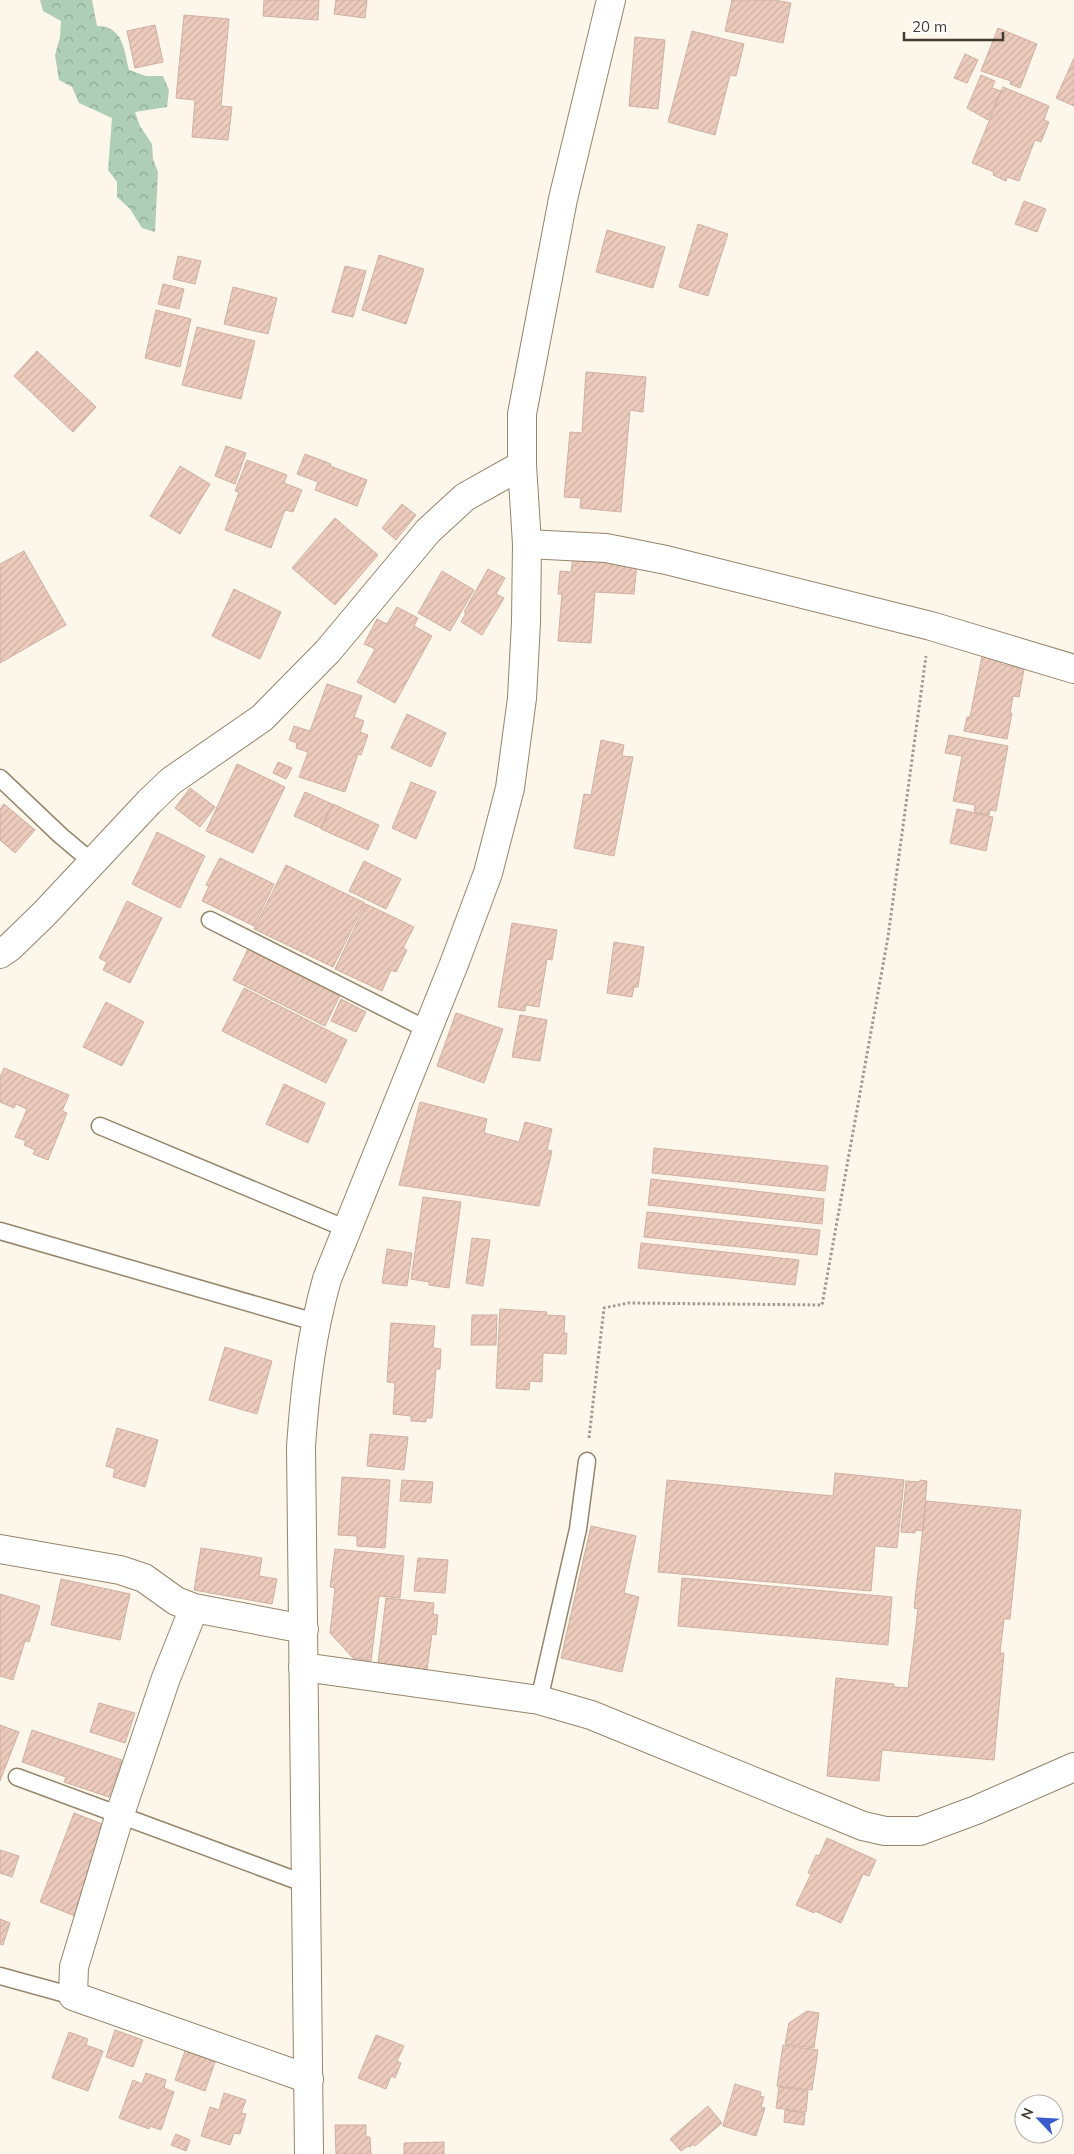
<svg xmlns="http://www.w3.org/2000/svg" width="1074" height="2154" viewBox="0 0 1074 2154" font-family="Mulish,sans-serif">
	<style>
		.forest { fill: url(#forest-crowns) }
		.building { fill: url(#building-hatch); stroke: #d0b0a2 }
		.lines { fill: none; stroke-linecap: round; stroke-linejoin: round }
		.lane-casing { stroke: #95856b; stroke-width: 19 }
		.street-casing { stroke: #95856b; stroke-width: 30 }
		.secondary-casing { stroke: #95856b; stroke-width: 30 }
		.path { stroke: #a0998e; stroke-width: 3; stroke-dasharray: 2.5 2.5; stroke-linecap: butt }
		.lane { stroke: #fff; stroke-width: 16 }
		.street { stroke: #fff; stroke-width: 28 }
		.secondary { stroke: #fff; stroke-width: 28 }
	</style>
	<defs>
		<pattern id="forest-crowns" width="20" height="18" patternUnits="userSpaceOnUse" patternTransform="scale(1.25)"><rect width="20" height="18" fill="#aeceb8"/><path d="M2 6a3 3 0 1 1 6 0M12 15a3 3 0 1 1 6 0" fill="none" stroke="#8fa896"/></pattern>
		<pattern id="building-hatch" width="6" height="6" patternUnits="userSpaceOnUse" patternTransform="scale(1.25)"><rect width="6" height="6" fill="#eccbbd"/><path d="M-1 1l2-2M0 6l6-6M5 7l2-2" fill="none" stroke="#ccafa3"/></pattern>
	</defs>
	<rect width="100%" height="100%" fill="#fdf6eb"/>
	<!-- forest -->
	<path class="forest" d="M40,0H92L97,26C123,26 124,49 129,70L146,76H163L169,90L167,107L135,112L140,126L152,144L153,159L158,172L155,232L142,228L130,209L117,197V182L108,170L112,118L79,103L72,87L59,80L55,55L60,37L61,21L43,11Z"/>
	<!-- building -->
	<path class="building" d="M264,0H319L318,20L263,16Z
		M336,0H367L365,18L334,14Z
		M732,0H774L791,3L783,43L725,31Z
		M184,15L229,19L221,106L232,107L228,140L192,137L195,100L176,98Z
		M155,25L163,62L135,68L127,31Z
		M998,28L1037,44L1020,88L1010,84L1011,81L981,71Z
		M692,31L744,44L736,76L730,75L715,135L668,122Z
		M635,37L665,40L658,109L629,106Z
		M965,54L978,60L967,83L954,78Z
		M1074,58V106L1056,98Z
		M981,75L995,81L992,88L1001,91L988,120L967,108Z
		M1003,87L1049,106L1044,120L1049,122L1041,142L1035,140L1019,181L1007,177L1006,181L993,175L994,172L972,163Z
		M1024,201L1046,209L1037,232L1015,224Z
		M698,224L728,234L708,296L679,287Z
		M607,230L665,247L653,288L596,272Z
		M379,255L424,269L406,324L362,310Z
		M178,256L201,261L195,284L173,279Z
		M345,266L366,271L353,317L332,312Z
		M163,284L184,289L179,309L158,304Z
		M233,287L277,298L268,334L224,324Z
		M156,310L191,319L180,367L145,358Z
		M197,327L255,341L241,399L182,385Z
		M37,351L96,407L73,432L14,376Z
		M586,372L646,377L643,412L630,410L621,512L580,508L581,498L564,497L570,432L582,433Z
		M226,446L246,453L235,484L215,476Z
		M305,454L331,464L330,466L367,480L357,506L315,490L318,482L297,474Z
		M247,460L287,475L284,483L302,490L293,512L285,510L271,548L225,530L239,492L235,491Z
		M180,466L210,484L180,534L150,516Z
		M402,504L416,515L396,540L382,528Z
		M335,518L378,555L335,605L292,568Z
		M24,551L66,625L0,663V564Z
		M573,557L637,562L634,594L595,592L591,643L558,641L562,594H558L560,571L571,572Z
		M488,569L505,578L496,594L504,598L482,635L461,622L466,613L464,612Z
		M442,571L474,590L450,631L418,613Z
		M234,589L281,612L260,659L212,636Z
		M397,607L418,618L414,626L432,636L395,703L357,682L375,649L364,644L377,619L387,624Z
		M982,656L1001,660V664L1024,669L1019,697L1013,696L1010,713H1012L1007,739L964,731L967,717H970Z
		M327,684L362,696L354,717L364,721L360,732L368,735L361,755L358,754L345,792L299,777L308,752L296,748L297,743L289,740L294,726L310,731Z
		M407,714L446,733L431,767L391,748Z
		M949,735L1008,746L996,811L990,810L989,815L974,812L975,805L953,801L962,756L945,753Z
		M601,740L624,745L622,756L633,757L614,856L574,848L584,794L591,795Z
		M278,762L292,768L286,779L273,773Z
		M237,764L285,787L253,853L206,831Z
		M411,782L436,792L416,839L392,828Z
		M190,788L215,807L200,827L175,808Z
		M305,792L332,804L321,828L294,816Z
		M4,804L35,830L15,853L0,840V809Z
		M333,804L379,825L368,850L321,829Z
		M957,809L993,817L986,851L950,843Z
		M157,832L205,856L180,908L132,884Z
		M220,858L274,884L254,926L202,901L209,886L206,885Z
		M364,861L401,879L386,909L349,891Z
		M286,865L365,903L333,967L254,929Z
		M127,901L162,918L130,983L103,970L107,962L99,958Z
		M366,904L414,927L403,948L407,950L396,972L391,970L382,991L335,969Z
		M512,923L557,930L552,960L547,959L539,1007L526,1005L525,1011L498,1007Z
		M614,942L644,947L638,987H634L632,997L607,993Z
		M248,949L340,995L325,1026L233,980Z
		M244,988L347,1040L326,1083L222,1031Z
		M341,999L366,1012L356,1032L331,1021Z
		M106,1002L144,1022L122,1066L83,1047Z
		M456,1013L503,1029L484,1083L437,1066Z
		M520,1015L547,1020L540,1061L512,1057Z
		M4,1068L69,1095L62,1111L67,1113L48,1160L33,1154L35,1150L24,1145L26,1141L15,1137L27,1109L16,1104L14,1108L0,1102V1077Z
		M284,1084L325,1103L308,1143L266,1124Z
		M420,1102L487,1119L484,1133L519,1142L525,1122L552,1129L547,1150L552,1151L539,1206L399,1185Z
		M654,1148L828,1166L825,1191L652,1173Z
		M651,1179L824,1199L822,1224L648,1205Z
		M423,1197L461,1202L449,1288L429,1285V1282L411,1279Z
		M647,1212L820,1230L817,1255L644,1237Z
		M472,1238L490,1240L483,1286L466,1283Z
		M641,1243L799,1260L795,1285L638,1268Z
		M387,1249L412,1253L407,1286L382,1283Z
		M500,1309L547,1312L546,1315L565,1316L564,1333H567L566,1354L543,1353L542,1382L530,1381L529,1390L496,1388Z
		M472,1315H497L496,1345H471Z
		M391,1323L435,1326L433,1348L441,1349L440,1369H436L432,1418H426V1422L411,1421V1416L393,1414L395,1383L387,1382Z
		M225,1347L272,1361L257,1414L209,1400Z
		M117,1428L158,1440L145,1487L113,1477L115,1469L106,1466Z
		M370,1434L408,1437L404,1470L367,1466Z
		M835,1473L904,1480L897,1548L875,1546L871,1591L658,1572L667,1480L833,1496Z
		M342,1477L390,1480L385,1548L357,1546V1536L338,1535Z
		M402,1480L433,1482L431,1503L400,1501Z
		M920,1480L927,1481L923,1531L915,1530V1533L901,1532L906,1481L920,1482Z
		M926,1501L1021,1510L1010,1619H1004L1000,1653H1004L994,1760L882,1750L879,1781L827,1776L836,1678L894,1684V1687L908,1688L918,1609L914,1608Z
		M591,1526L636,1536L624,1593L639,1597L622,1672L561,1658Z
		M201,1548L262,1558L259,1576L277,1579L272,1604L194,1590Z
		M335,1549L404,1556L400,1598L379,1596L371,1661L353,1658L330,1633L335,1588L330,1587Z
		M418,1558L448,1560L445,1593L414,1591Z
		M682,1578L892,1597L888,1645L678,1626Z
		M61,1579L130,1594L120,1640L51,1625Z
		M0,1594L40,1606L29,1642L25,1641L13,1680L0,1676Z
		M386,1598L434,1603L433,1614L438,1615L436,1635L432,1634L427,1670L378,1663Z
		M99,1703L135,1713L125,1743L90,1732Z
		M0,1725L19,1732L0,1781Z
		M32,1730L122,1760L109,1797L64,1782L66,1777L22,1762Z
		M74,1813L110,1827L75,1916L40,1902Z
		M827,1838L876,1860L869,1876L863,1874L841,1923L815,1911L814,1913L796,1905L811,1874L808,1873L816,1855L819,1856Z
		M0,1850L19,1856L12,1877L0,1873Z
		M0,1919L10,1923L3,1945L0,1944Z
		M807,2011L819,2013L814,2048L785,2044L789,2023Z
		M115,2030L143,2040L133,2067L106,2057Z
		M69,2032L88,2039L86,2045L103,2051L88,2091L52,2078Z
		M376,2035L404,2046L397,2061L401,2063L395,2078L391,2076L386,2089L358,2078Z
		M783,2045L818,2050L812,2090L777,2086Z
		M185,2051L215,2062L205,2091L175,2080Z
		M146,2073L166,2080L164,2088L174,2092L161,2130L150,2126L149,2129L119,2118L133,2080L142,2084Z
		M735,2084L761,2092L760,2096L764,2097L761,2107L765,2108L756,2136L723,2126Z
		M779,2087L808,2091L806,2112L776,2108Z
		M224,2093L246,2100L241,2113L246,2114L240,2134L234,2133L230,2145L201,2136L210,2107L219,2110Z
		M708,2106L722,2123L695,2146L693,2144L690,2147L688,2146L681,2151L670,2139Z
		M785,2110L805,2113L804,2125L784,2122Z
		M335,2125H366V2137H370L371,2154H336Z
		M176,2134L190,2140L186,2151L171,2145Z
		M444,2142V2154H404V2143Z"/>
	<g class="lines">
		<!-- lane casing -->
		<g class="lane-casing">
			<path id="lane" d="M0,778L60,835L92,862
				M210,920L428,1030
				M100,1126L347,1229
				M0,1231L315,1322
				M539,1700L578,1529L587,1461
				M17,1777L306,1884
				M0,1976L73,1996"/>
		</g>
		<!-- street casing -->
		<g class="street-casing">
			<path id="street" d="M527,544L606,548L666,560L931,626L1074,669
				M0,954L10,947L44,914L149,802L171,781L262,718L328,651L428,531L465,497L522,465
				M0,1549L120,1570L144,1578L176,1601L194,1608L304,1629
				M194,1608L166,1678L120,1814L74,1967L73,1996L309,2079
				M303,1667L539,1700L591,1715L863,1826L885,1831H920L976,1810L1074,1767"/>
		</g>
		<!-- secondary casing -->
		<g class="secondary-casing">
			<path id="secondary" d="M309,2154L301,1447C305,1388 311,1336 327,1279L454,964L488,873L510,788L522,698L526,622L527,544L522,465V414L563,199L611,0"/>
		</g>
		<!-- path -->
		<path class="path" d="M589,1438L604,1308L628,1303L822,1305L888,937L926,656"/>
		<!-- lane -->
		<use href="#lane" class="lane"/>
		<!-- street -->
		<use href="#street" class="street"/>
		<!-- secondary -->
		<use href="#secondary" class="secondary"/>
	</g>
	<!-- north arrow -->
	<g transform="translate(1039 2119) rotate(295)"><circle r="24" fill="#ffffff" stroke="#b4b1ac"/>
	<path d="M0-4L9 19L0 12L-9 19Z" fill="#3a5bcd"/>
	<text y="-8" font-size="14" font-weight="bold" text-anchor="middle" fill="#433b30">N</text>
	</g>
	<!-- scale -->
	<path d="M904 32v8h99v-8" fill="none" stroke="#433b30" stroke-width="2.5"/>
	<text x="912" y="32" font-size="15" fill="#433b30" stroke="#ffffff" stroke-width="4" paint-order="stroke">20 m</text>
</svg>
